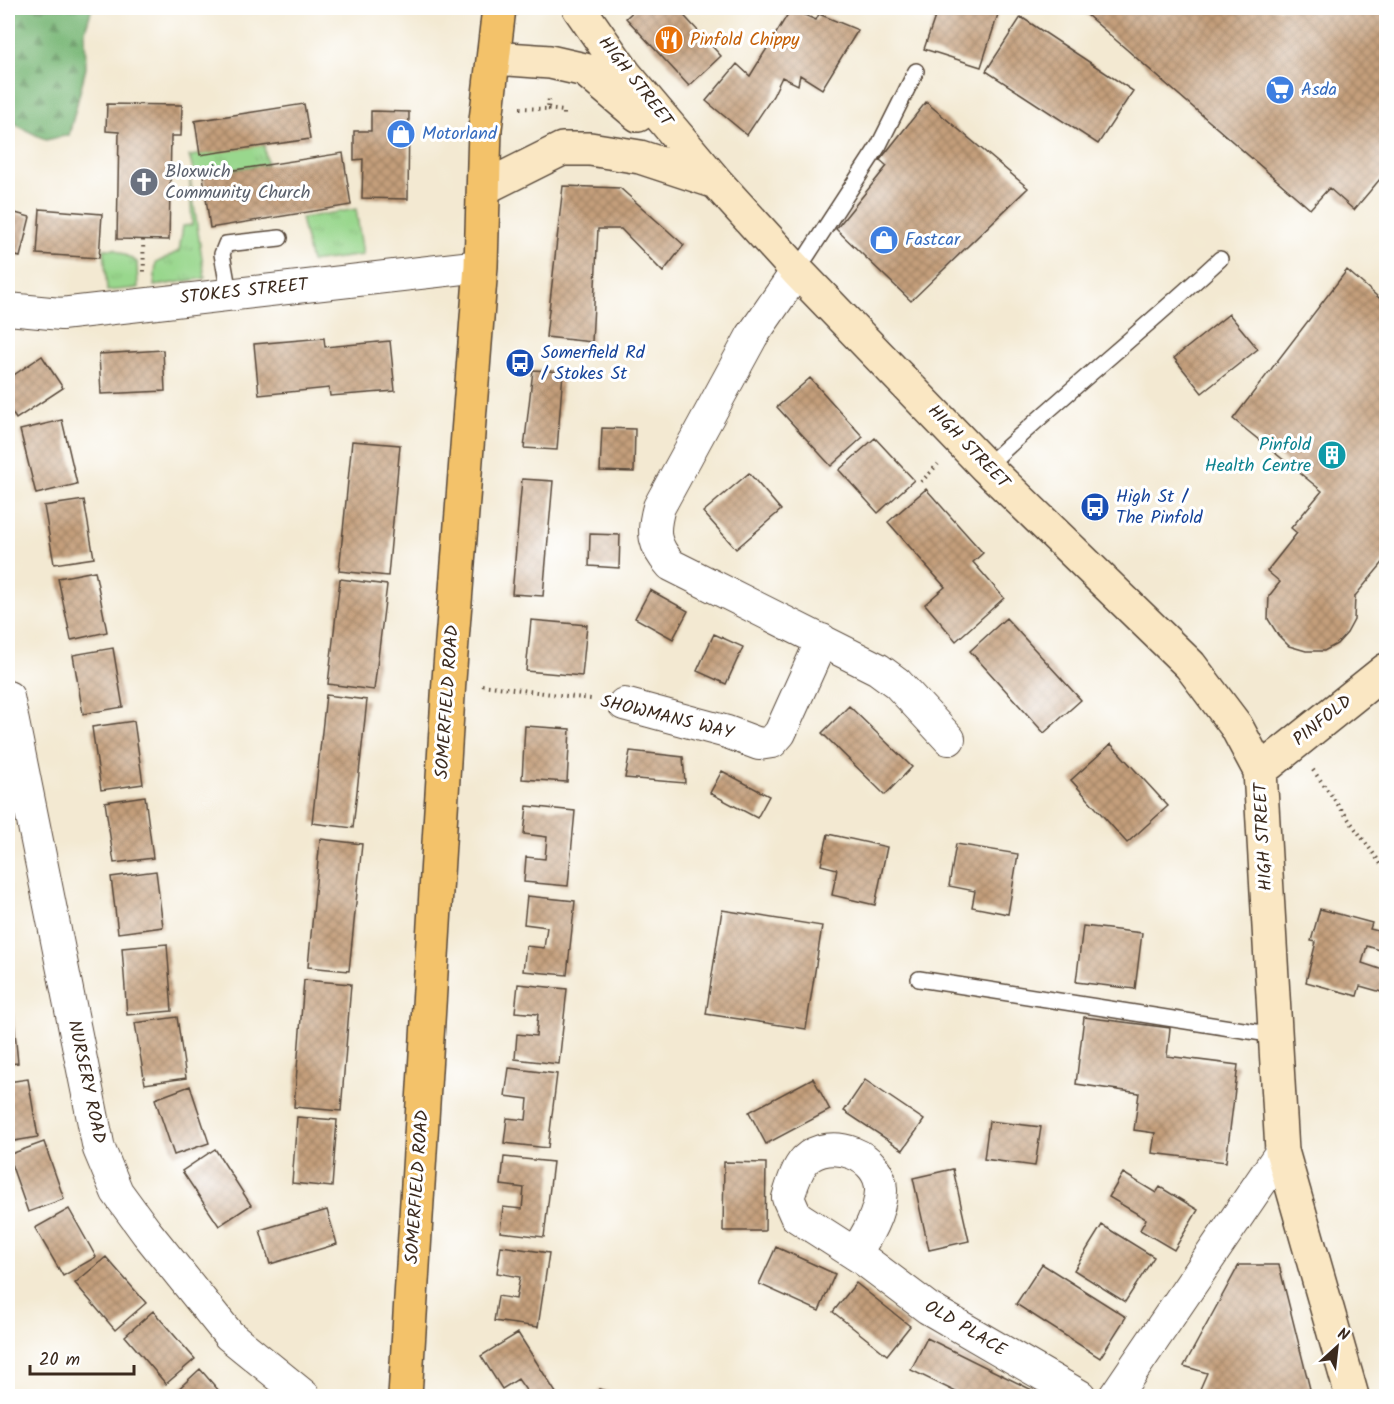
<svg xmlns="http://www.w3.org/2000/svg" width="1394" height="1404" viewBox="0 0 1394 1404" font-family="Kalam,sans-serif">
	<style>
		.grass { fill: url(#grass-tufts); stroke: #6a8056; stroke-width: 1.5 }
		.forest { fill: url(#forest-firs); stroke: #5a714b; stroke-width: 1.5 }
		.building { fill: url(#building-cross-hatch) }
		.lines { fill: none; stroke-linecap: round; stroke-linejoin: round }
		.lane-casing { stroke: #574739; stroke-width: 18 }
		.street-casing { stroke: #574739; stroke-width: 34 }
		.secondary-casing { stroke: #574739; stroke-width: 36 }
		.highway-casing { stroke: #574739; stroke-width: 36 }
		.path { stroke: #574739; stroke-width: 4; stroke-dasharray: 1.5 4.5; stroke-linecap: butt }
		.lane { stroke: #fff; stroke-width: 15 }
		.street { stroke: #fff; stroke-width: 32 }
		.secondary { stroke: #fae7c3; stroke-width: 33 }
		.highway { stroke: #f3c26a; stroke-width: 33 }
		.labels { text-anchor: middle; dominant-baseline: central; stroke-width: 6; stroke-linejoin: round; paint-order: stroke }
		.food-label { font-size: 18px; fill: #c56008; stroke: #fff; text-anchor: start }
		.street-label { font-size: 18px; fill: #3b2a1e; stroke: #fff }
		.shop-label { font-size: 18px; fill: #366cbe; stroke: #fff; text-anchor: start }
		.worship-label { font-size: 18px; fill: #5b616d; stroke: #fff; text-anchor: start }
		.transit-label { font-size: 18px; fill: #164399; stroke: #fff; text-anchor: start }
		.culture-label { font-size: 18px; fill: #0d838f; stroke: #fff; text-anchor: end }
	</style>
	<defs>
		<pattern id="grass-tufts" width="24" height="20" patternUnits="userSpaceOnUse" patternTransform="scale(1.5)"><rect width="24" height="20" fill="#99d78d"/><path d="M3 7l-1-3M5 7V3M7 7l1-3M15 17l-1-3M17 17v-4M19 17l1-3" fill="none" stroke="#85b979"/></pattern>
		<pattern id="forest-firs" width="22" height="20" patternUnits="userSpaceOnUse" patternTransform="scale(1.5)"><rect width="22" height="20" fill="#7ab878"/><path d="M5 1l3.5 6h-7zM16 11l3.5 6h-7z" fill="#659662"/></pattern>
		<pattern id="building-cross-hatch" width="8" height="8" patternUnits="userSpaceOnUse" patternTransform="scale(1.5)"><rect width="8" height="8" fill="#c49f7b"/><path d="M0 0l8 8M0 8l8-8" fill="none" stroke="#a08264"/></pattern>
	</defs>
	<rect width="100%" height="100%" fill="#fff"/>
	<filter id="ink" filterUnits="userSpaceOnUse"><feTurbulence type="fractalNoise" baseFrequency=".0167" numOctaves="2"/><feDisplacementMap in="SourceGraphic" scale="12" xChannelSelector="R" yChannelSelector="G"/><feConvolveMatrix kernelMatrix="1 2 1 2 8 2 1 2 1" color-interpolation-filters="sRGB"/></filter>
	<filter id="wash" filterUnits="userSpaceOnUse"><feTurbulence type="fractalNoise" baseFrequency=".008" numOctaves="4" result="noise"/><feDisplacementMap in="SourceGraphic" scale="24" xChannelSelector="R" yChannelSelector="G"/><feGaussianBlur stdDeviation="1.35" result="paint"/><feColorMatrix in="noise" values="0 0 0 0 0 0 0 0 0 0 0 0 0 0 0 0 0 1.4 0 .05"/><feComposite in="paint" operator="in"/></filter>
	<g filter="url(#wash)">
		<rect width="100%" height="100%" fill="#f3e9d2"/>
		<!-- grass -->
		<path class="grass" d="M264,145L267,164L195,176L189,156Z
			M190,179L205,278L154,286L156,263L179,251L183,226L192,225Z
			M356,209L363,255L311,262L301,218Z
			M104,249H115L137,262L138,288L107,291Z"/>
		<!-- forest -->
		<path class="forest" d="M8,8H92L85,31L86,68L69,135L46,140L18,126L8,113Z"/>
		<g id="blocks">
			<!-- building -->
			<path class="building" d="M8,8H13L12,30H8Z
				M637,8H677L721,56L689,86L626,18Z
				M938,8H1000L981,67L924,49Z
				M1079,8H1386V172L1354,210L1329,188L1310,209Z
				M791,9L816,20L819,14L858,30L822,89L800,75L798,85L782,77L773,96L747,135L706,101L737,64L750,76Z
				M1021,17L1133,91L1098,144L986,71Z
				M926,102L1028,188L911,301L836,229L887,166L880,160Z
				M107,104L182,105L181,136H171L169,240L117,239L119,132L106,131Z
				M304,104L310,139L200,155L195,121Z
				M371,111L409,112L408,199L362,198L363,159L354,160V131H371Z
				M343,153L351,205L210,228L203,175Z
				M563,186L620,188L684,245L663,272L621,229H598L592,342L546,337Z
				M40,209L102,214L99,258L37,254Z
				M8,211L30,217L20,257L8,254Z
				M1347,270L1386,304V559L1355,596L1354,620L1347,633L1337,644L1324,651H1306L1289,646L1278,635L1268,619L1269,596L1280,582L1267,571L1297,533L1291,528L1322,491L1233,419Z
				M1229,314L1258,349L1202,393L1174,358Z
				M324,338L325,347L390,341L395,391L330,396L329,388L259,395L254,344Z
				M163,350L165,391L101,394L99,354Z
				M42,356L63,388L16,419L8,406V379Z
				M533,370L563,372L557,450L524,448Z
				M810,378L863,437L831,466L777,407Z
				M62,420L77,484L36,494L20,430Z
				M602,428L635,429L634,472L600,471Z
				M875,438L914,480L878,513L839,470Z
				M352,441L400,445L388,576L339,571Z
				M749,473L781,510L736,549L703,512Z
				M522,479L553,481L543,596L512,594Z
				M926,489L983,553L973,562L1004,598L956,641L925,604L945,587L888,522Z
				M84,500L94,558L54,564L44,506Z
				M590,534L620,535L619,568L589,566Z
				M95,571L107,632L71,640L58,578Z
				M340,579L387,585L374,690L328,684Z
				M650,590L688,611L673,639L635,618Z
				M1006,618L1081,700L1044,733L970,651Z
				M531,620L587,625L582,676L526,671Z
				M714,634L743,647L726,684L697,671Z
				M113,648L123,707L83,714L73,655Z
				M326,695L367,700L353,828L312,823Z
				M849,706L912,767L885,795L822,733Z
				M134,721L143,784L101,790L92,727Z
				M525,726L570,729L567,782L522,779Z
				M1111,744L1168,806L1127,843L1071,780Z
				M630,751L683,757L685,783L625,778Z
				M722,771L769,796L757,818L710,793Z
				M145,796L153,858L114,863L105,802Z
				M527,806L575,811L568,886L524,882L526,857L545,859L547,837L524,834Z
				M828,834L887,847L875,905L832,895L837,869L821,865Z
				M320,839L362,844L349,971L308,967Z
				M956,844L1018,854L1008,914L972,907L975,891L949,886Z
				M156,871L163,927L118,933L111,877Z
				M527,896L575,901L567,975L523,971L526,946L544,948L547,927L524,924Z
				M1320,909L1372,923L1370,929L1386,933V952L1367,946L1362,963L1386,971L1385,993L1360,986L1357,996L1306,982L1316,942L1311,941Z
				M722,910L822,926L806,1029L706,1014Z
				M1083,926L1142,933L1135,989L1076,982Z
				M167,944L172,1011L127,1015L122,948Z
				M304,980L351,984L341,1111L294,1107Z
				M518,984L567,989L559,1064L515,1059L517,1034L536,1036L538,1014L515,1012Z
				M8,1001H12L18,1063L8,1064Z
				M177,1017L186,1078L145,1084L135,1023Z
				M1084,1017L1170,1028L1167,1056L1238,1065L1226,1162L1152,1153L1155,1133L1134,1130L1139,1093L1076,1084Z
				M509,1068L557,1074L548,1148L504,1143L507,1118L526,1120L528,1099L505,1096Z
				M813,1078L830,1110L766,1144L749,1112Z
				M28,1079L38,1137L8,1142V1082Z
				M865,1080L924,1120L903,1150L844,1111Z
				M190,1086L209,1143L174,1155L155,1099Z
				M297,1117L337,1120L332,1187L292,1183Z
				M989,1121L1041,1127L1035,1166L984,1159Z
				M44,1142L64,1199L28,1212L8,1155Z
				M215,1149L251,1205L219,1226L182,1171Z
				M504,1157L553,1162L544,1237L500,1232L503,1207L522,1209L524,1188L501,1185Z
				M724,1162L766,1163L765,1231H723Z
				M953,1169L969,1241L929,1250L913,1178Z
				M1123,1173L1156,1193L1160,1187L1198,1210L1174,1250L1140,1230L1146,1219L1109,1197Z
				M69,1209L96,1257L63,1276L35,1228Z
				M327,1210L337,1244L270,1264L260,1230Z
				M1102,1225L1154,1257L1125,1302L1074,1270Z
				M501,1246L549,1253L538,1327L494,1321L498,1296L516,1299L520,1277L497,1273Z
				M776,1247L835,1274L819,1311L759,1284Z
				M106,1257L146,1303L115,1330L75,1283Z
				M1042,1264L1126,1317L1100,1358L1016,1304Z
				M1239,1265H1279L1310,1389L1269,1396H1197L1207,1373L1184,1366Z
				M856,1283L910,1326L887,1355L833,1312Z
				M153,1311L195,1359L166,1384L125,1336Z
				M518,1333L544,1374L558,1396H530L518,1379L502,1389L481,1356Z
				M927,1338L1044,1396H964L911,1370Z
				M200,1369L220,1392L224,1396H175L173,1394Z
				M599,1389L623,1396H597Z"/>
		</g>
	</g>
	<g filter="url(#ink)">
		<use href="#blocks" fill-opacity="0" stroke="#574739" stroke-width="1.5"/>
		<g class="lines">
			<!-- lane casing -->
			<g class="lane-casing">
				<path id="lane" d="M797,271L879,145L916,71
					M229,293L222,254L226,244L280,238
					M986,467C1062,395 1144,330 1220,259
					M919,979L1275,1035"/>
			</g>
			<!-- street casing -->
			<g class="street-casing">
				<path id="street" d="M797,271L752,336L659,507C652,532 653,545 671,565L878,669L897,683L949,739
					M8,309L61,314L481,266
					M8,697L99,1149L117,1192L147,1233L229,1335L304,1396
					M624,704L727,732L759,744L772,742L780,733L822,640
					M855,1254C867,1235 880,1214 881,1191C882,1155 830,1136 805,1160C796,1170 792,1186 788,1198L796,1216L863,1259L928,1308L1080,1396
					M1115,1396L1282,1151"/>
			</g>
			<!-- secondary casing -->
			<g class="secondary-casing">
				<path id="secondary" d="M579,8L625,74L717,183L797,271L986,467L1190,665L1236,726L1260,771L1282,1151L1352,1396
					M494,58L550,62L585,70L638,115
					M484,188L562,149H590L640,157L716,182
					M1260,771L1386,670"/>
			</g>
			<!-- highway casing -->
			<g class="highway-casing">
				<path id="highway" d="M405,1396L449,680L481,266L485,129L499,8"/>
			</g>
			<!-- path -->
			<path class="path" d="M520,108L548,109L549,97
				M548,109L564,111V116
				M143,240L144,272
				M921,482L938,464
				M482,685L591,699
				M1313,770L1386,871"/>
			<!-- lane -->
			<use href="#lane" class="lane"/>
			<!-- street -->
			<use href="#street" class="street"/>
			<!-- secondary -->
			<use href="#secondary" class="secondary"/>
			<!-- highway -->
			<use href="#highway" class="highway"/>
		</g>
	</g>
	<!-- icons -->
	<defs>
		<g id="restaurant-disc" transform="scale(1.5)"><circle r="9.5" fill="#e8710a" stroke="#fff"/><path d="M-5-6h1v4h1v-4h1v4h1v-4h1v5L-1.5 .5V6h-2V.5L-5-1ZM5-6V6H3V1.5H1.5Q1.5-4 5-6Z" fill="#fff"/></g>
		<g id="supermarket-disc" transform="scale(1.5)"><circle r="9.5" fill="#3f7fe0" stroke="#fff"/><path d="M-6-5.5h2.5l.6 2H6L4.5 2H-2.5L-4.4-4H-6ZM-1.5 3.2a1.3 1.3 0 1 0 .1 0ZM3 3.2a1.3 1.3 0 1 0 .1 0Z" fill="#fff"/></g>
		<g id="shop-disc" transform="scale(1.5)"><circle r="9.5" fill="#3f7fe0" stroke="#fff"/><path d="M-5-2.5h2.3a2.7 3.5 0 0 1 5.4 0H5L5.5 6h-11ZM-1.5-2.5h3a1.5 2.3 0 0 0-3 0Z" fill="#fff"/></g>
		<g id="church-disc" transform="scale(1.5)"><circle r="9.5" fill="#6b7280" stroke="#fff"/><path d="M-1.2-6h2.4v3.5h3.3v2.4h-3.3V6h-2.4V-.1h-3.3v-2.4h3.3Z" fill="#fff"/></g>
		<g id="bus-disc" transform="scale(1.5)"><circle r="9.5" fill="#1a4fb4" stroke="#fff"/><path d="M-5-6H5V4H4V6H2V4H-2V6H-4V4H-5ZM-3.5-4V0h7V-4ZM-3.5 1.2v1.5H-2V1.2ZM2 1.2v1.5H3.5V1.2Z" fill="#fff"/></g>
		<g id="building-disc" transform="scale(1.5)"><circle r="9.5" fill="#0f9aa8" stroke="#fff"/><path d="M-4-6H4V6H1V3H-1V6H-4ZM-2.5-4.3h1.7v1.8h-1.7ZM.8-4.3h1.7v1.8H.8ZM-2.5-1h1.7V.8h-1.7ZM.8-1h1.7V.8H.8Z" fill="#fff"/></g>
	</defs>
	<g fill-rule="evenodd">
		<use href="#restaurant-disc" x="669" y="40"/>
		<use href="#supermarket-disc" x="1280" y="90"/>
		<use href="#shop-disc" x="401" y="134"/>
		<use href="#church-disc" x="144" y="182"/>
		<use href="#shop-disc" x="884" y="240"/>
		<use href="#bus-disc" x="520" y="363"/>
		<use href="#building-disc" x="1332" y="455"/>
		<use href="#bus-disc" x="1095" y="507"/>
	</g>
	<g class="labels">
		<!-- food labels -->
		<g class="food-label">
			<text x="690" y="40">Pinfold Chippy</text>
		</g>
		<!-- street labels -->
		<g class="street-label">
			<text transform="translate(635 82) rotate(52)">HIGH STREET</text>
			<text transform="translate(244 292) rotate(-6)">STOKES STREET</text>
			<text transform="translate(968 447) rotate(46)">HIGH STREET</text>
			<text transform="translate(448 702) rotate(-86)">SOMERFIELD ROAD</text>
			<text transform="translate(667 718) rotate(14)">SHOWMANS WAY</text>
			<text transform="translate(1323 721) rotate(-39)">PINFOLD</text>
			<text transform="translate(1264 837) rotate(-93)">HIGH STREET</text>
			<text transform="translate(86 1082) rotate(78)">NURSERY ROAD</text>
			<text transform="translate(418 1187) rotate(-86)">SOMERFIELD ROAD</text>
			<text transform="translate(965 1329) rotate(31)">OLD PLACE</text>
		</g>
		<!-- shop labels -->
		<g class="shop-label">
			<text x="1301" y="90">Asda</text>
			<text x="422" y="134">Motorland</text>
			<text x="905" y="240">Fastcar</text>
		</g>
		<!-- worship labels -->
		<g class="worship-label">
			<text x="165" y="172">Bloxwich<tspan x="165" dy="21">Community Church</tspan></text>
		</g>
		<!-- transit labels -->
		<g class="transit-label">
			<text x="541" y="353">Somerfield Rd<tspan x="541" dy="21">/ Stokes St</tspan></text>
			<text x="1116" y="497">High St /<tspan x="1116" dy="21">The Pinfold</tspan></text>
		</g>
		<!-- culture labels -->
		<g class="culture-label">
			<text x="1311" y="445">Pinfold<tspan x="1311" dy="21">Health Centre</tspan></text>
		</g>
	</g>
	<!-- margin -->
	<rect width="1394" height="1404" fill="none" stroke="#fff" stroke-width="30"/>
	<!-- north arrow -->
	<g transform="translate(1337 1347) rotate(27)" stroke="#ffffff" stroke-width="4.5" paint-order="stroke">
	<path d="M0-4.5L10 22L0 15L-10 22Z" fill="#3b2a1e"/>
	<text y="-9" font-size="16" font-weight="bold" text-anchor="middle" fill="#3b2a1e">N</text>
	</g>
	<!-- scale -->
	<path d="M30 1365v9h104v-9" fill="none" stroke="#3b2a1e" stroke-width="3"/>
	<text x="39" y="1365" font-size="18" fill="#3b2a1e" stroke="#ffffff" stroke-width="4.5" paint-order="stroke">20 m</text>
</svg>
